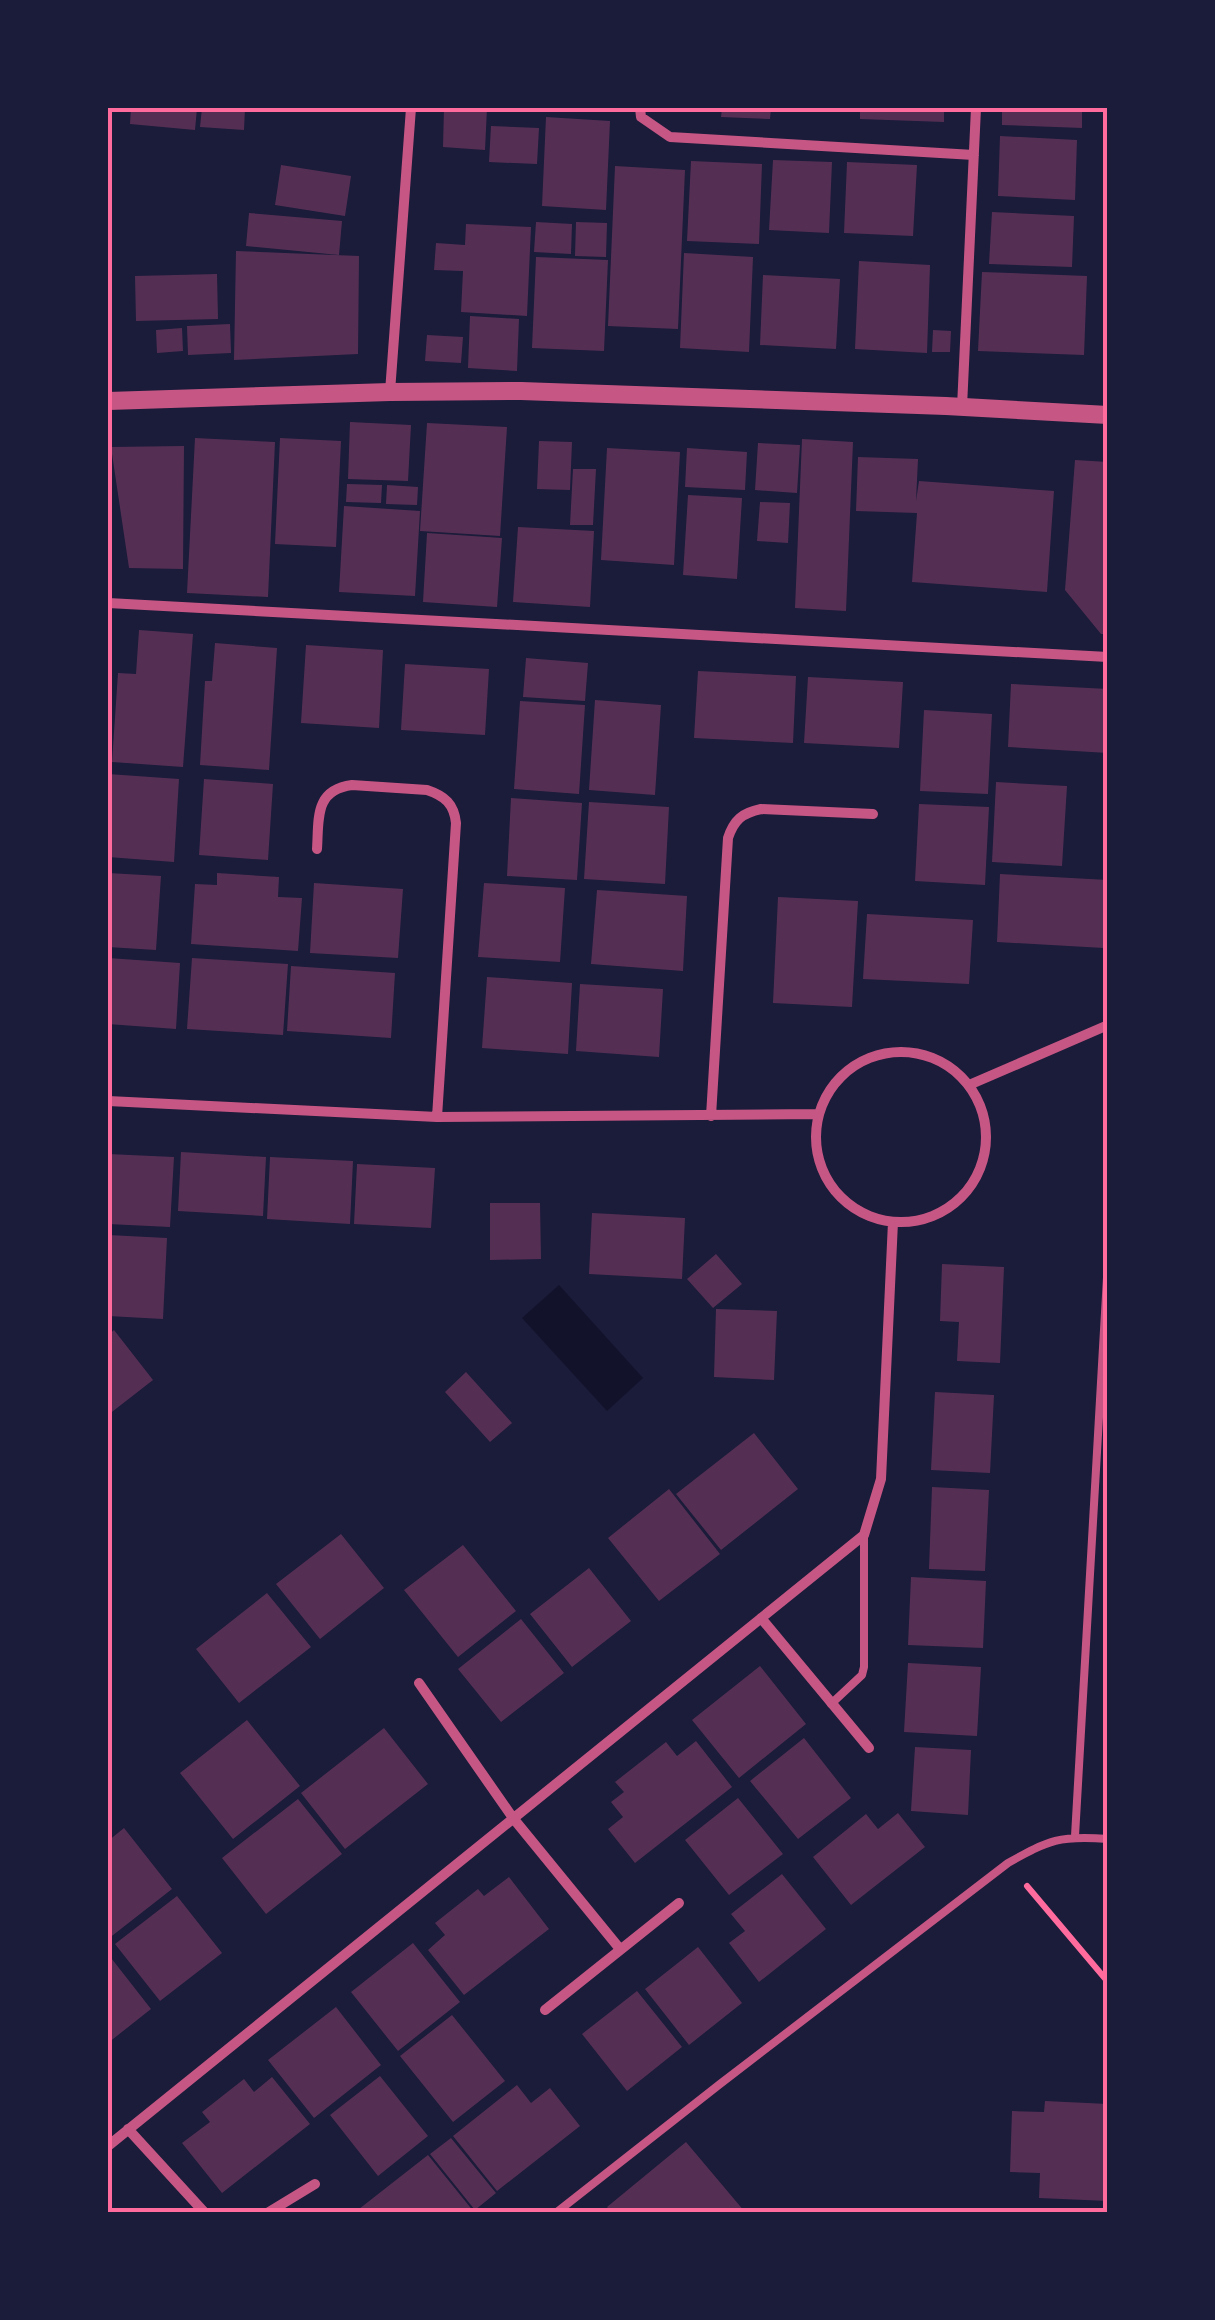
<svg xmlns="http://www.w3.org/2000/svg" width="1215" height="2320" viewBox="0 0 1215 2320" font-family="'Roboto Condensed',sans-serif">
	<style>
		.water { fill: #12122b }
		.building { fill: #542f53 }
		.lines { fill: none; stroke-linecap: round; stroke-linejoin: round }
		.path { stroke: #ff6b9d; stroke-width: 6 }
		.service { stroke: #c65784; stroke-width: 8 }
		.minor { stroke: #c65784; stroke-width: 10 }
		.tertiary { stroke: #c65784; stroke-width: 18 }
		.neatline { fill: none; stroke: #ff6b9d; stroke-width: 4 }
	</style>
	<rect width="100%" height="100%" fill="#1b1b3a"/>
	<!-- water -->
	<path class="water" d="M559,1285L643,1378L607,1411L522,1318Z"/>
	<!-- building -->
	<path class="building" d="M131,108H197L195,130L130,124Z
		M202,108H245L244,130L200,127Z
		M444,108H487L485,150L443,147Z
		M722,108H771L770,119L721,117Z
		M860,108H944V122L860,119Z
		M1002,108H1082V128L1002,125Z
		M546,117L610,121L606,210L542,206Z
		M491,126L539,128L537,164L489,162Z
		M1000,136L1077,140L1075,200L998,196Z
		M773,160L832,162L829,233L769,230Z
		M691,161L762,164L759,244L687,241Z
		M847,162L917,165L913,236L844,233Z
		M281,165L351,176L345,216L275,205Z
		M615,166L685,170L678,329L608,326Z
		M992,212L1074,216L1072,267L989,264Z
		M249,213L342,221L339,255L246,246Z
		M536,222L572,224L571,254L534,252Z
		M576,222L607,223L606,257L575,256Z
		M466,224L531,227L527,316L461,312L463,271L434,270L436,243L465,245Z
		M236,251L359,256L358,354L234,360Z
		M684,253L753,257L749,352L680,348Z
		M536,257L608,260L604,351L532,348Z
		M859,261L930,265L927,353L855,349Z
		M982,272L1087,276L1084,355L978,351Z
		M217,274L218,319L136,321L135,276Z
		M763,275L840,279L836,349L760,345Z
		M470,316L519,319L517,371L468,368Z
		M230,324L231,353L188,355L187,326Z
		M182,328L183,351L157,353L156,330Z
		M933,330L951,331L950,352H932Z
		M427,335L463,337L461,363L425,361Z
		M350,422L411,425L408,481L348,479Z
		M427,423L507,427L500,536L420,531Z
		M195,438L275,442L268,597L187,593Z
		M280,438L341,441L336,547L275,544Z
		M802,439L853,442L846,611L795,608Z
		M539,441L572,442L570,490L537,489Z
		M758,443L800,445L797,493L755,490Z
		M184,446L183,569L129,568L111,447Z
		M607,448L680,452L674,565L601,560Z
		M687,448L747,452L745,490L685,487Z
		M858,457L918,459L916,501L919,481L1054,491L1047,592L912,582L917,513L856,511Z
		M1075,460L1108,462V634H1101L1065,590Z
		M573,469H596L593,525H570Z
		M347,484L382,485L381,503L346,502Z
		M387,485L418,487L417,505L386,504Z
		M688,495L742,498L737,579L683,575Z
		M760,502L790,503L788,543L757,541Z
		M344,506L420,511L415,596L339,592Z
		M518,527L594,531L590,607L513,602Z
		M427,533L502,538L497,607L423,602Z
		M139,630L193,634L183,767L112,762L118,673L136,674Z
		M215,643L277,648L269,770L200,765L205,681H212Z
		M306,645L383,650L379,728L301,723Z
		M526,658L588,663L585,701L523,697Z
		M405,664L489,669L485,735L401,730Z
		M698,671L796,676L793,743L694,738Z
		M808,677L903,682L899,748L804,743Z
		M1011,684L1108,689V753L1008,747Z
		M595,700L661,705L655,795L589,790Z
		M520,701L585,705L579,794L514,789Z
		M924,710L992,714L988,794L920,791Z
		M108,774L179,779L174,862L108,857Z
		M204,779L273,784L268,860L199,855Z
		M996,782L1067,786L1062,866L992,862Z
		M511,798L582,803L577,880L507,876Z
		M589,802L669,807L665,884L584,879Z
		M919,804L989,807L985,885L915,881Z
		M108,873L161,876L156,950L108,947Z
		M217,873L279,877L278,897L302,898L298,951L191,944L195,884L217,885Z
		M1000,874L1108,880L1104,948L997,942Z
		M314,883L403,889L398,958L310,953Z
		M484,883L565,888L560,962L478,957Z
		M597,890L687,896L683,971L591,964Z
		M778,897L858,901L852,1007L773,1003Z
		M867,914L973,920L969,984L863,979Z
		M108,958L180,963L176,1029L108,1024Z
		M192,958L288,964L283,1035L187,1029Z
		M291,966L395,973L391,1038L287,1031Z
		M487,977L572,983L568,1054L482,1048Z
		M580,984L663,989L659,1057L576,1051Z
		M181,1152L266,1157L263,1216L178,1211Z
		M108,1154L174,1157L170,1227L108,1224Z
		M270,1157L353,1161L350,1224L267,1219Z
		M357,1164L435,1168L431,1228L354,1224Z
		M490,1203H540L541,1259L490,1260Z
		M592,1213L685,1218L682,1279L589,1274Z
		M108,1235L167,1238L163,1319L108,1316Z
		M716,1254L742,1284L713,1308L687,1279Z
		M942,1264L1004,1267L1000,1363L957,1361L959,1322L940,1321Z
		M716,1309L777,1311L774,1380L714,1377Z
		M114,1330L153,1380L108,1415V1335Z
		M466,1372L512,1423L490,1442L445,1392Z
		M935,1392L994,1395L990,1473L931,1470Z
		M754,1433L798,1489L721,1550L676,1494Z
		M932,1487L989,1490L985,1571L929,1569Z
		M669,1489L720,1554L659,1601L608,1538Z
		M341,1534L384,1588L320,1639L276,1584Z
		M463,1545L516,1611L458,1657L404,1590Z
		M589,1568L631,1621L572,1667L530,1614Z
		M911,1577L986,1581L983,1648L908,1645Z
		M267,1593L311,1647L239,1703L196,1649Z
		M521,1619L564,1673L501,1722L458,1669Z
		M908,1663L981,1667L977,1736L904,1732Z
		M760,1666L806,1724L739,1778L692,1720Z
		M247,1720L300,1786L233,1839L180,1773Z
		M384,1728L428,1784L345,1849L301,1793Z
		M804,1738L851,1798L798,1839L750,1781Z
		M696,1741L732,1787L635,1863L608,1829L623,1817L611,1802L624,1792L615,1782L666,1742L677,1756Z
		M915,1747L971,1750L968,1815L911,1811Z
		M738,1798L783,1854L729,1895L685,1840Z
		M298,1799L342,1854L266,1914L222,1858Z
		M898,1813L925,1847L851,1905L813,1857L866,1814L878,1829Z
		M124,1828L172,1889L108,1939V1841Z
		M782,1874L826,1929L759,1982L729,1943L745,1931L731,1914Z
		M509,1877L549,1929L464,1995L428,1950L445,1935L435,1923L478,1889L484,1896Z
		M177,1896L222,1953L160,2001L115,1944Z
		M413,1943L460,2002L398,2051L351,1992Z
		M698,1947L742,2003L689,2045L645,1989Z
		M108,1954L151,2009L108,2043Z
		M637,1991L682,2047L627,2091L582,2034Z
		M336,2007L381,2065L314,2118L268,2060Z
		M452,2015L505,2081L453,2122L400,2056Z
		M380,2076L428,2136L378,2176L330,2115Z
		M272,2077L310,2124L222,2193L182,2143L210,2122L202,2112L244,2079L254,2092Z
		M517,2085L531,2103L550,2088L580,2126L497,2191L453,2136Z
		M1045,2101L1108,2104V2201L1039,2198L1040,2173L1010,2172L1012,2111L1044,2112Z
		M451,2138L496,2193L475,2210L430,2154Z
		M686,2142L745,2212H611L607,2207Z
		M428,2155L474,2212H362L359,2209Z"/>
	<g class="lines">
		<!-- path -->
		<path class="path" d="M1027,1886L1108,1982"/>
		<!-- service -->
		<path class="service" d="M831,1704L862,1675L864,1667V1535
			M1075,1836L1108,1260
			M557,2212L720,2084L1008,1863C1049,1840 1060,1835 1108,1839"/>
		<!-- minor -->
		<path class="minor" d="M640,108L641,117L670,137L974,155
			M390,392L411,108
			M962,407L976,108
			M108,603L1108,657
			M317,849C319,819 314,790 352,785L427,790C445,796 454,804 456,823L437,1117
			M816 1137a85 85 0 1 1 170 0a85 85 0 1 1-170 0Z
			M969,1085L1108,1025
			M108,1101L437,1117L818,1114
			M711,1116L728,838C734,820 742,813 761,809L873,814
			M761,1618L869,1748
			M419,1683L513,1818L620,1949
			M545,2010L679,1903
			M128,2129L204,2212
			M108,2146L864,1535L881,1479L893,1222
			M269,2212L315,2184"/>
		<!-- tertiary -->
		<path class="tertiary" d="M108,401L390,392L521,391L946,406L1108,415"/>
	</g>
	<!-- border -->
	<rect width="1215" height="2320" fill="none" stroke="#1b1b3a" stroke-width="220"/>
	<rect x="110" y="110" width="995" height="2100" class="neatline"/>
</svg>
